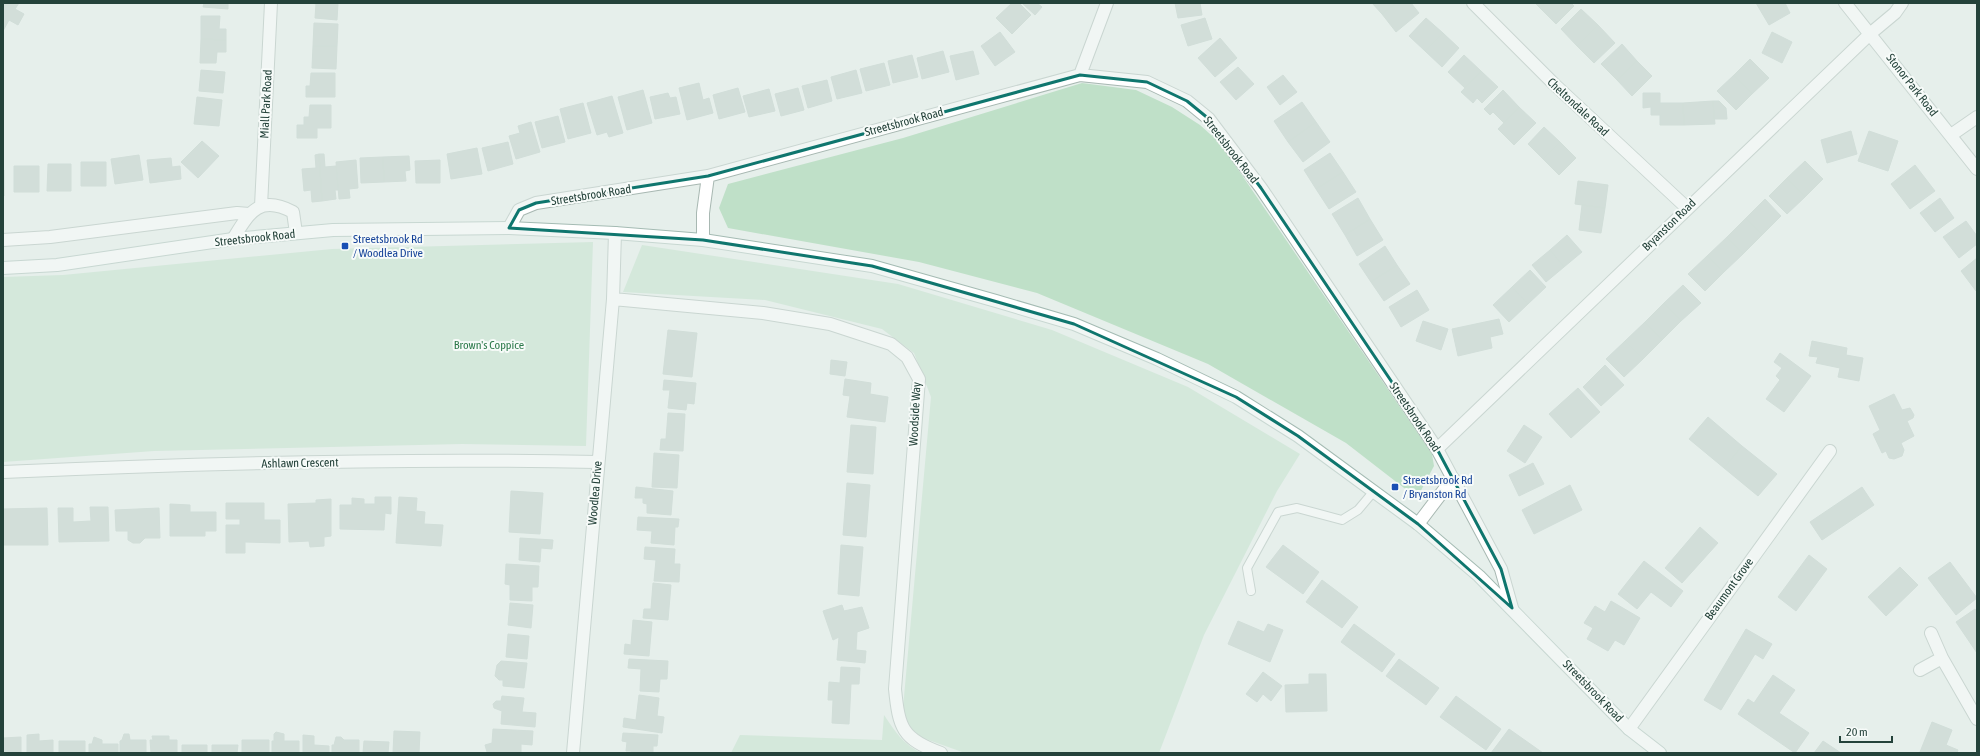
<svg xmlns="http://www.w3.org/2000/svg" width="1980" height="756" viewBox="0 0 1980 756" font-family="'Asap Condensed',sans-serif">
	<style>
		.green { fill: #bfe0c8 }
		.building { fill: #bbcac4; stroke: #b8c9c2 }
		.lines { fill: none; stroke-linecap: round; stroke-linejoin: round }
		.service-casing { stroke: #a8b8b2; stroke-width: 10 }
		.minor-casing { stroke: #a8b8b2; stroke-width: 14 }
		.secondary-casing { stroke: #a4bbb3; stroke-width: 14 }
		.service { stroke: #fff; stroke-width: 8 }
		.minor { stroke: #fff; stroke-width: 12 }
		.secondary { stroke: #fff; stroke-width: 12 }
		.marked { fill: none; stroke: #0f766e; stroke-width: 3; stroke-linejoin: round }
		.transit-dot { fill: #1a4fb4; stroke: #f7fbf9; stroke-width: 1.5 }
		.labels { text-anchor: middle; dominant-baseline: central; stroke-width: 4; stroke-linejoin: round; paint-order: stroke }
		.street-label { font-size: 12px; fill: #24423a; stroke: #f7fbf9 }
		.transit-label { font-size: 12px; fill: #164399; stroke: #f7fbf9; text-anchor: start }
		.park-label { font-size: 12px; fill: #2d7a4b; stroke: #f7fbf9 }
	</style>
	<rect width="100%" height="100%" fill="#e6efeb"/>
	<!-- green -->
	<path class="green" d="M1082,83L1136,90L1172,107L1200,125L1220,143L1432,454L1434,466L1417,498L1346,443L1208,364L1037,293L919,262L728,228L719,208L728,184L903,138Z
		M593,242L586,446L462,444L154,451L3,462V277L63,275L332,249Z
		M642,245L898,284L1052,330L1188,387L1300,454L1277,491L1204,635L1159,753H965L920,737L909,727L903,708L931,397L914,353L882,329L765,300L623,292Z
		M884,715C895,731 904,746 922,753H731L740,735L882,740Z"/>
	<!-- building -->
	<path class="building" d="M3,3H19L15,9L24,14L18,25L9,20L3,31Z
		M204,3H228V9L203,7Z
		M338,3L337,20L315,18L316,4L312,3Z
		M1012,3H1019L1031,15L1012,34L996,18Z
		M1022,3H1037L1042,7L1035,15Z
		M1175,3H1200L1202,15L1178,18Z
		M1372,3H1396L1382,14Z
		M1396,3H1411L1419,13L1396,32L1382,14Z
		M1535,3H1545L1540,8Z
		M1545,3H1571L1574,6L1556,24L1540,8Z
		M1756,3H1785L1790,13L1769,25Z
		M1581,9L1598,25L1577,46L1561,29Z
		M201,16H220L219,29H226V40L201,39Z
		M1205,18L1212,39L1188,46L1181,25Z
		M1426,18L1443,33L1425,51L1409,36Z
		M314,23L338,24L337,46H313Z
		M1598,25L1615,43L1594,63L1577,46Z
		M1000,32L1015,52L995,66L981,46Z
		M1772,32L1792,42L1782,63L1762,53Z
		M1443,33L1459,48L1442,67L1425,51Z
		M1220,38L1237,58L1215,77L1198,58Z
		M201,39L226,40V52H217L216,63H200Z
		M1622,44L1637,61L1617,80L1601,64Z
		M313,46H337L336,69L312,68Z
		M943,51L949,72L922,79L917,58Z
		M973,51L979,74L956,80L950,56Z
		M912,55L918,77L893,83L888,61Z
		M1464,55L1481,71L1465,88L1448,72Z
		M1750,59L1769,78L1752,94L1734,75Z
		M1637,61L1652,76L1632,96L1617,80Z
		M884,63L890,85L866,91L860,69Z
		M1238,67L1254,84L1236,100L1220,82Z
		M201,70L225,72L223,93L199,91Z
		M856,70L862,93L837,99L831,77Z
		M1481,71L1498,87L1482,103L1477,98L1473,103L1461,92Z
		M311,73H335V97H306V86H310Z
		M1283,75L1297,92L1280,105L1267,87Z
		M1734,75L1752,94L1736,110L1717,91Z
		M827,80L832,101L808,108L802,86Z
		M699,83L703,100L709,98L713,113L687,120L679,88Z
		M738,88L745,112L719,119L713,95Z
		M798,88L804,110L781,116L775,94Z
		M769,89L775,111L749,117L743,96Z
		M643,90L652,123L627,130L618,97Z
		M1503,90L1519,107L1504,123L1493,112L1490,115L1484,109Z
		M668,93L670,98L676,97L680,114L655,119L650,97Z
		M1643,93H1660V103H1683L1684,125H1660V115H1651V107L1643,108Z
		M612,96L623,133L609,137L607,132L597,135L587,103Z
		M197,97L222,100L219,126L194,124Z
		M1713,101L1715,124L1684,125L1683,103Z
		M1713,101H1719L1726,108L1727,119H1714Z
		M1302,102L1316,122L1288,142L1274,121Z
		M583,103L591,133L568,139L560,109Z
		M310,105H331V128H317V138H297V125H304V117H309Z
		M1519,107L1536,123L1514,145L1498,129Z
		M558,116L565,142L542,148L535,122Z
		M531,122L540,152L516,159L509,136L520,133L518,126Z
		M1316,122L1330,142L1303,162L1288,142Z
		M1544,127L1560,142L1543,159L1528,144Z
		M1851,131L1857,154L1827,163L1821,140Z
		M1869,131L1898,141L1888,171L1858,161Z
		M202,141L219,156L198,178L181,162Z
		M508,142L513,164L488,171L482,148Z
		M1560,142L1576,158L1559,175L1543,159Z
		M477,148L482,174L451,179L447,154Z
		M1330,153L1343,172L1316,189L1304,170Z
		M319,154H324L325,167L336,166L338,190H335L336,199L322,201Z
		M319,154L322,201L312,202L311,190L304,191L302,169L316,168L315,155Z
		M139,155L143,180L115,184L111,159Z
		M409,156L410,170L405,171L406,181L384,182L383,157Z
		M383,157L384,182L361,183L360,158Z
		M171,158L172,167L180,166L181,179L150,183L147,160Z
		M356,160L358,188L349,189L350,198L339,199L336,162Z
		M440,160V183H416L415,161Z
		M1805,161L1823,179L1805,197L1787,178Z
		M81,162H106V186H81Z
		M48,164H71V191H47Z
		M1915,165L1935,191L1910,209L1891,184Z
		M14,166H39V192H14Z
		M3,170H4V196H3Z
		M1343,172L1356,192L1329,209L1316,189Z
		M1787,178L1805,197L1787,214L1769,196Z
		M1578,181L1608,185L1605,208L1575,204Z
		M1358,198L1370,219L1345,235L1332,214Z
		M1940,198L1954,218L1935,232L1920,213Z
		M1765,199L1781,216L1762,235L1746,218Z
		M1582,205L1605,208L1601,233L1579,230Z
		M1746,218L1762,235L1743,254L1727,237Z
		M1370,219L1383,240L1357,256L1345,235Z
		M1966,221L1977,236V244L1959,258L1943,237Z
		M1567,235L1582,252L1564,267L1550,250Z
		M1727,237L1743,254L1724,272L1707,256Z
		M1385,246L1397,265L1371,282L1359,264Z
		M1550,250L1564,267L1546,282L1532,265Z
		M1707,256L1724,272L1705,291L1688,274Z
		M1977,258V290L1976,291L1961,271Z
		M1397,265L1410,284L1384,301L1371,282Z
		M1530,270L1546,287L1528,304L1512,287Z
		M1683,285L1701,303L1681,321L1664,303Z
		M1512,287L1528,304L1509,322L1493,305Z
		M1417,290L1429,310L1401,327L1389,307Z
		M1664,303L1681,321L1662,340L1645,322Z
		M1499,319L1503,334L1490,337L1492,348L1458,356L1452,329Z
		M1423,321L1448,329L1441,350L1416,341Z
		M1645,322L1662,340L1643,359L1625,341Z
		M668,330L697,333L692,377L663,374Z
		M1625,341L1643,359L1624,377L1606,359Z
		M1812,341L1847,348L1846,355L1863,358L1859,381L1838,377L1840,368L1816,363L1818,357L1809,356Z
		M1780,353L1811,376L1784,412L1766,399L1780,380L1776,376L1782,368L1774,362Z
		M831,360L847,362L845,376L830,374Z
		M1605,365L1624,385L1601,406L1583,387Z
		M845,379L871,383L870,394L888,397L885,422L847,417L850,396L843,395Z
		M664,380L696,383L694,404L687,403L686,410L668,408L670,390H663Z
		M1578,388L1600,412L1571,438L1549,414Z
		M1894,394L1902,410L1910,408L1914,415L1913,418L1907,421L1914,436L1901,443L1904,450L1902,456L1894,459L1889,458L1886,451L1882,453L1873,434L1880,430L1869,406Z
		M668,413L685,414L683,451L660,450L661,439H666Z
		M1708,417L1742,446L1724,468L1689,439Z
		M851,425L876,427L873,474L847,472Z
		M1524,425L1542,437L1525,463L1507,451Z
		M1742,446L1777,474L1758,496L1724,468Z
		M654,453L679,455L677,488L652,487Z
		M1533,463L1544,484L1519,496L1509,475Z
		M847,483L870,485L866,537L843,535Z
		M1570,485L1582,510L1534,534L1522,510Z
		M636,487L673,491L671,515L647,513V504L643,503V498H635Z
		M1862,487L1874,505L1822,540L1810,522Z
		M511,491L543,493L540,534L509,532Z
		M375,497H391V514L385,513L384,530L340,529V505H352V498L364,499V504H375Z
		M399,497L417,498L416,511L425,512L424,524L443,525L441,546L396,543Z
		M331,499V536L324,537V546L310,547L309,541L289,542L288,504L316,503V500Z
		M226,503H264V520H280V543L245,542V553H226V525H240V519H226Z
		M170,504L190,505V512H216V531H205V536H170Z
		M90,507H108L109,541L59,542L58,508H73V522L91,521Z
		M47,508L48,545H3V509Z
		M159,508L160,538H145L140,543H133L128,540V531H116L115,510Z
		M638,517L679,519L678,527H675L674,545L651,543L652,531L637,530Z
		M1700,527L1718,543L1682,583L1665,568Z
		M520,538L553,540L552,549L541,548L540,562L519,560Z
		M841,545L863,547L859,596L838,594Z
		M1283,545L1319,572L1303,594L1266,567Z
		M645,547L675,549L674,564H680L679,582L654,581L656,560L644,559Z
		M1809,555L1827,569L1796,611L1778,597Z
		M1644,561L1683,591L1671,607L1651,592L1637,609L1618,594Z
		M1950,562L1977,598L1956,615L1928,578Z
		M506,564L539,566L538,587H532V601L510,600V585L505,584Z
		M1900,567L1918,585L1886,616L1868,597Z
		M1322,580L1358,607L1342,628L1306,602Z
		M653,583L671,585L668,620L643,618L644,609H651Z
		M1611,601L1640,618L1624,645L1615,640L1608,651L1587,639L1593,628L1584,623L1595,606L1605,612Z
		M510,603L533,605L531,628L508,625Z
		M842,605L844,611L862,607L869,628L857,632L856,650L866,651L865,663L837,660L839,637L833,640L823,611Z
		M1975,609L1977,612V653L1956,622Z
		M633,620L652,622L649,656L624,654L625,644L631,645Z
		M1238,621L1264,632L1268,624L1283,630L1270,662L1228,644Z
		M1354,624L1395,654L1382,672L1341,642Z
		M1746,629L1772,644L1763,659L1755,654L1721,710L1704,700Z
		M508,634L529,636L527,659L506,657Z
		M629,659L668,661L667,679H660L659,692L640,691L641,669L628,668Z
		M1399,659L1439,688L1426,705L1386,676Z
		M501,661L527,663L524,688L503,686V680H499L495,676L497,665Z
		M841,667L860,668L859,684H851L849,724L832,723L833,700H828L829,682L840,683Z
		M1263,672L1282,686L1271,701L1263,694L1257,702L1246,694Z
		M1309,674H1326L1327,711L1286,712L1285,685L1309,684Z
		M1773,675L1795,690L1779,713L1809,733L1795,753L1738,714L1748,699L1754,703Z
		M639,695L659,698L657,716L664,717L662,733L623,727L624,718L636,720Z
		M502,696L524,698L522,712L536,713L535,727L501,724L502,711L494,708L493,704L496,701H501Z
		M1456,696L1501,729L1486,750L1440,717Z
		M1932,722L1952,730L1946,745L1958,750L1957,753L1920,752Z
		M493,729L533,731L532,745L521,744V753L487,752L485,745L492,743Z
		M1509,729L1543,753H1491Z
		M394,731L420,732L419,753H393Z
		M276,732L284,734V741H299V753H272V741H274V734Z
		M623,733L658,735L657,746H653V753H631V751H626L627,742L622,741Z
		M39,734V741L53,740V753H27V735Z
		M124,734H129L130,740H146V753H120V741L122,740Z
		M303,735L314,736V745L329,746V753H303Z
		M152,736H169V740H177V753H151L150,740H153Z
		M21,737V753H3V738Z
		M94,737L102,740V744H118V753H89V744H92Z
		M336,737H341L344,740H359V753H332V745H334Z
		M242,740H269V753H242Z
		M59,741H85V753H59Z
		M364,741L389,742L388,753H363Z
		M1823,741L1841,753H1814Z
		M182,745H207V753H182Z
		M212,745H238L237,753H212Z"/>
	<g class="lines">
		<!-- service casing -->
		<g class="service-casing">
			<path id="service" d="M1251,591L1247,568L1278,512L1297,508L1342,520L1358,510L1374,491"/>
		</g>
		<!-- minor casing -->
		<g class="minor-casing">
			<path id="minor" d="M1473,3L1554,84L1687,208
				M1845,3L1977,169
				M1080,75L1107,3
				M1951,135L1977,117
				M261,206L271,3
				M509,228L519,210L536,203L708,176L1080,75L1147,82L1187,101L1209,119L1261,188L1437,449L1501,569L1512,608
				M233,239C249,213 259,194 293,212L296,233
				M3,240L50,237L237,213L249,214
				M703,240V213L708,176
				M613,299L763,313L830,324L891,344L907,357L919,379L895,689C899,728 902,739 941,753
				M1437,449L1871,33L1895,13L1902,3
				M3,472C201,463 399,458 597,462
				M1418,524L1453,478
				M1931,633L1942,658L1977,719
				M1920,670L1942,658
				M1629,729L1830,451
				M573,753L613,299L615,233"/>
		</g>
		<!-- secondary casing -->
		<g class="secondary-casing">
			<path id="secondary" d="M3,268L57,265L233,239L333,230L509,228L615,233L703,240L872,266L996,301L1074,324L1157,359L1236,397L1298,436L1418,524L1479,576L1629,729L1660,753"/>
		</g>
		<!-- service -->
		<use href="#service" class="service"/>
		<!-- minor -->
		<use href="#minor" class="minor"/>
		<!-- secondary -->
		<use href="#secondary" class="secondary"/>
	</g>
	<!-- marked area -->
	<path d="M0 0H1980V756H0ZM1080,75L1147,82L1187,101L1209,119L1261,188L1437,449L1501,569L1512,608L1418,524L1298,436L1236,397L1074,324L872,266L703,240L509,228L519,210L536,203L708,176Z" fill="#e6efeb" fill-opacity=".55" fill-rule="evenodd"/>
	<path class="marked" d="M1080,75L1147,82L1187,101L1209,119L1261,188L1437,449L1501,569L1512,608L1418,524L1298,436L1236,397L1074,324L872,266L703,240L509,228L519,210L536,203L708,176Z"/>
	<!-- markers -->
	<g class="transit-dot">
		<rect x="341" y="242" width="8" height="8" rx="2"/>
		<rect x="1391" y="483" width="8" height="8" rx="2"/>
	</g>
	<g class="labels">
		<!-- street labels -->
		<g class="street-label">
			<text transform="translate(1912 85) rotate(52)">Stonor Park Road</text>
			<text transform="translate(266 104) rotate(-87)">Miall Park Road</text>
			<text transform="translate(1578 107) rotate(43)">Cheltondale Road</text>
			<text transform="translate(904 122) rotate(-15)">Streetsbrook Road</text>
			<text transform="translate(1231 150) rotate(52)">Streetsbrook Road</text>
			<text transform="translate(591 195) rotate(-9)">Streetsbrook Road</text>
			<text transform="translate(1669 225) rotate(-44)">Bryanston Road</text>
			<text transform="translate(255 238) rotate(-6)">Streetsbrook Road</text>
			<text transform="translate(915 414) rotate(-87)">Woodside Way</text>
			<text transform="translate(1415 417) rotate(56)">Streetsbrook Road</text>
			<text transform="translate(300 463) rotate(-1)">Ashlawn Crescent</text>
			<text transform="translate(595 493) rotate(-85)">Woodlea Drive</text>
			<text transform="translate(1729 589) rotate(-54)">Beaumont Grove</text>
			<text transform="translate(1593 691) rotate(46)">Streetsbrook Road</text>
		</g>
		<!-- transit labels -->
		<g class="transit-label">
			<text x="353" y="239">Streetsbrook Rd<tspan x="353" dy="14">/ Woodlea Drive</tspan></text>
			<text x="1403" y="480">Streetsbrook Rd<tspan x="1403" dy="14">/ Bryanston Rd</tspan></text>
		</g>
		<!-- park labels -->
		<g class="park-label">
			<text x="489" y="345">Brown's Coppice</text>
		</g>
	</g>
	<!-- border -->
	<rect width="1980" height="756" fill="none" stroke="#24423a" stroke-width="8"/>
	<!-- scale -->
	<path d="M1840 736v6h52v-6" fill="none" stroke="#24423a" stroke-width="2"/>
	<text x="1846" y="736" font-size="12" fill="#24423a" stroke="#f7fbf9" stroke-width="3" paint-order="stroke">20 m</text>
</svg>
